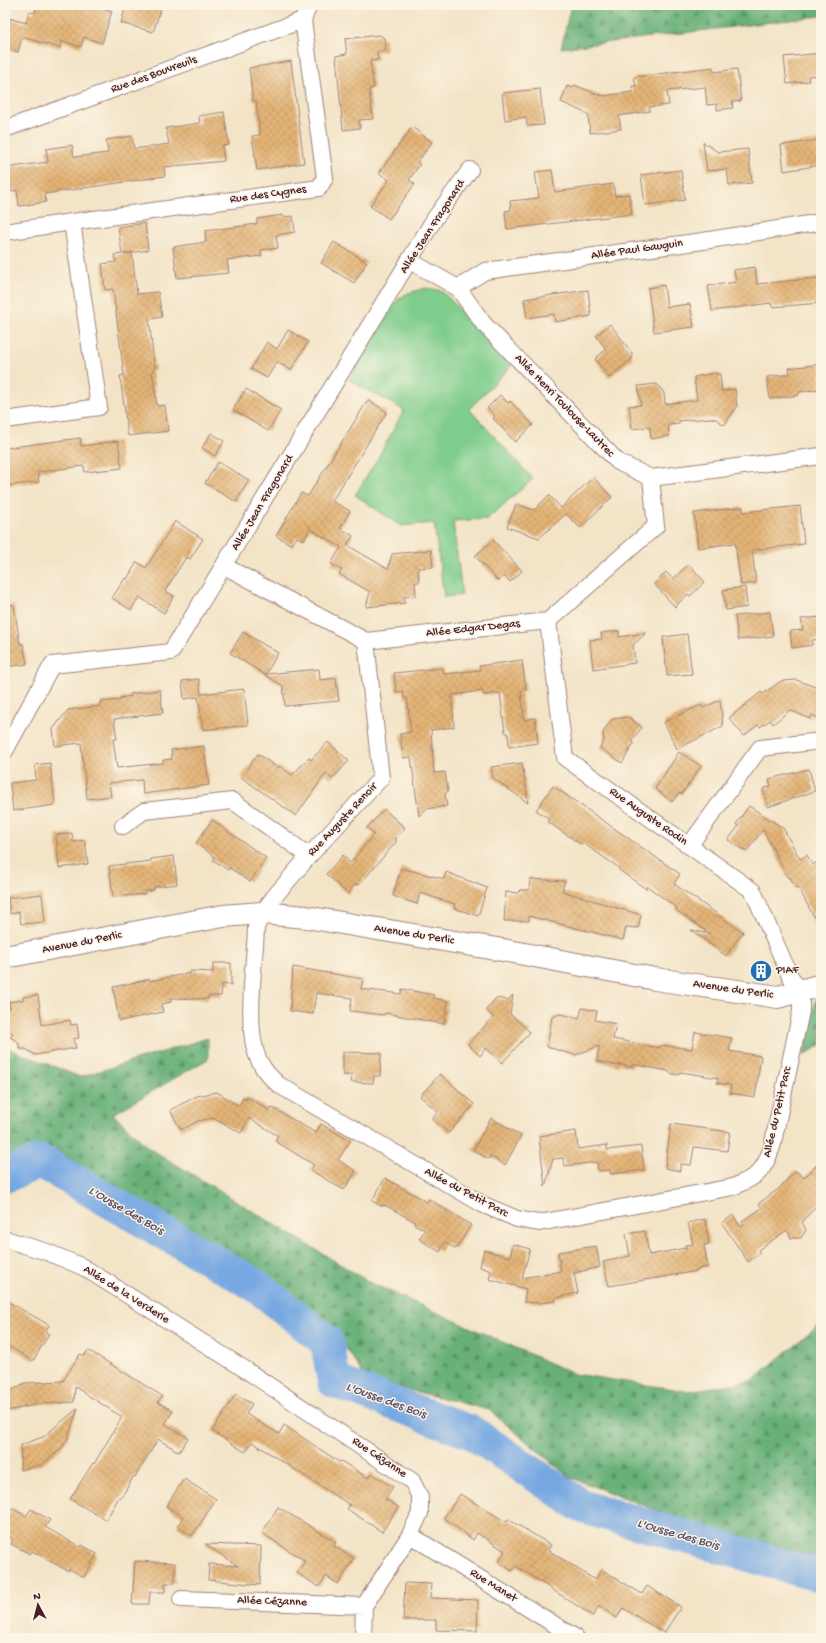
<svg xmlns="http://www.w3.org/2000/svg" width="826" height="1643" viewBox="0 0 826 1643" font-family="'Gochi Hand',sans-serif">
	<style>
		.forest { fill: url(#forest-firs); stroke: #586852 }
		.park { fill: #7fcd8c; stroke: #64765c }
		.lines { fill: none; stroke-linecap: round; stroke-linejoin: round }
		.river { stroke: #77a8e2; stroke-width: 34 }
		.building { fill: url(#building-cross-hatch) }
		.street-casing { stroke: #9e8279; stroke-width: 18 }
		.secondary-casing { stroke: #9e8279; stroke-width: 24 }
		.street { stroke: #fff; stroke-width: 16 }
		.secondary { stroke: #fff; stroke-width: 22 }
		.labels { text-anchor: middle; dominant-baseline: central; stroke-width: 3; stroke-linejoin: round; paint-order: stroke }
		.street-label { font-size: 12px; fill: #4a1f2b; stroke: #fcf5e5 }
		.poi-label { font-size: 12px; fill: #4a1f2b; stroke: #fcf5e5; text-anchor: start }
		.water-label { font-size: 13px; font-style: italic; fill: #5a4f6b; stroke: #fcf5e5 }
	</style>
	<defs>
		<pattern id="forest-firs" width="22" height="20" patternUnits="userSpaceOnUse"><rect width="22" height="20" fill="#67b078"/><path d="M5 1l3.5 6h-7zM16 11l3.5 6h-7z" fill="#578f63"/></pattern>
		<pattern id="building-cross-hatch" width="8" height="8" patternUnits="userSpaceOnUse"><rect width="8" height="8" fill="#e3b476"/><path d="M0 0l8 8M0 8l8-8" fill="none" stroke="#c49a66"/></pattern>
	</defs>
	<rect width="100%" height="100%" fill="#fcf5e5"/>
	<filter id="ink" filterUnits="userSpaceOnUse"><feTurbulence type="fractalNoise" baseFrequency=".025" numOctaves="2"/><feDisplacementMap in="SourceGraphic" scale="8" xChannelSelector="R" yChannelSelector="G"/><feConvolveMatrix kernelMatrix="1 2 1 2 8 2 1 2 1" color-interpolation-filters="sRGB"/></filter>
	<filter id="wash" filterUnits="userSpaceOnUse"><feTurbulence type="fractalNoise" baseFrequency=".012" numOctaves="4" result="noise"/><feDisplacementMap in="SourceGraphic" scale="16" xChannelSelector="R" yChannelSelector="G"/><feGaussianBlur stdDeviation="0.9" result="paint"/><feColorMatrix in="noise" values="0 0 0 0 0 0 0 0 0 0 0 0 0 0 0 0 0 1.4 0 .05"/><feComposite in="paint" operator="in"/></filter>
	<g filter="url(#wash)">
		<rect width="100%" height="100%" fill="#f3e4c7"/>
		<!-- forest -->
		<path class="forest" d="M571,5H821V16L561,48Z
			M821,996V1045L803,1056L816,999Z
			M208,1038V1059L113,1114L149,1148L371,1283L574,1374L687,1391L751,1381L821,1324V1558L693,1524L569,1477L489,1410L366,1379L333,1328L52,1147L5,1168V1047L80,1077Z"/>
		<!-- park -->
		<path class="park" d="M425,288L442,291L512,365L469,409L533,479L487,519L453,521L462,595L444,597L434,523L401,526L355,495L377,460L404,410L349,380L395,302L406,294Z"/>
		<g class="lines">
			<!-- river -->
			<path class="river" d="M5,1176L40,1161L257,1286L327,1342L334,1381L473,1433L583,1507L821,1576"/>
		</g>
		<g id="blocks">
			<!-- building -->
			<path class="building" d="M36,5H94L112,11L102,43L84,37L81,47L62,41L60,48L22,37L18,52L5,48V17L26,23L29,12L35,13Z
				M126,5H162L153,32L121,23Z
				M380,35L385,39L386,51L377,52L378,60L370,61L374,88L369,89L373,119L359,120L360,128L343,130L336,56L347,54L345,39Z
				M821,53V75L808,76L809,81L787,84L784,57Z
				M291,61L304,163L257,170L252,136L260,135L256,101H253L249,68Z
				M713,67L714,72L737,69L741,101L732,102L733,108L717,110V104L707,105L705,87L667,91L669,105L649,107L650,111L619,116L621,129L590,133L588,114L561,102L567,86L573,88L574,85L602,96L633,92L632,86H636L634,77Z
				M540,89L544,125L527,126L526,117L505,120L502,93Z
				M224,112L229,145L222,146L224,161L164,167L165,176L44,194L46,202L19,206L17,190L9,192L5,168L48,162L46,149L72,145L74,157L108,153L106,140L132,136L134,149L169,144L166,128L200,123L199,116Z
				M412,127L432,142L417,163L420,164L409,180L415,184L389,219L370,206L389,180L379,173Z
				M821,140V165L784,171L781,145Z
				M703,142L718,152L748,149L752,183L729,185L727,169L707,171Z
				M552,170L555,192L613,184L615,196L629,194L632,214L507,229L505,211L511,210L510,201L539,198L535,172Z
				M681,170L685,200L645,205L641,175Z
				M282,215V217L293,216L295,232L276,235L278,248L261,250L262,256L227,260L229,273L177,278L173,247L206,242L205,231L257,224V219Z
				M145,223L148,250L124,254L132,253L137,294L158,292L162,317L149,319L155,371H152L157,406L165,405L168,431L128,436L120,376L124,375L113,289L105,290L102,264L116,262L114,255L122,254L118,227Z
				M334,242L367,262L354,283L321,263Z
				M755,267L757,284L818,278L821,303L772,307L771,303L712,311L708,286L736,282L734,270Z
				M664,285L667,307L690,304L694,327L654,332L648,288Z
				M588,290L591,316L555,322L554,314L527,318L524,299Z
				M610,324L632,353V359L609,378L595,359L606,349L596,336Z
				M288,330L308,342L291,370L277,362L267,378L251,369L267,342L277,349Z
				M821,364V389L799,392V395L770,399L767,377L790,374L789,368Z
				M715,373L716,374H720L722,391L735,389L737,407L724,425L716,419L710,418L679,421V424L668,425L669,436L651,439L650,427L632,429L629,406L641,405L638,386L657,384L664,393L665,404L697,400L694,377Z
				M246,389L281,410L268,431L233,410Z
				M500,395L508,403L510,401L533,425L515,442L493,418L495,416L487,408Z
				M368,400L387,412L332,501L350,511L340,528L353,536L347,545L388,569L392,554L431,550L433,567L418,568L419,582H415L416,596L404,597L405,603L366,607L370,592L339,574L342,570L331,564L341,547L310,529L304,540L297,537L292,545L276,536L301,493L308,496Z
				M211,433L224,441L215,456L202,448Z
				M80,438L81,446L118,441L122,468L85,472L84,466L38,472L39,482L5,486V448Z
				M218,462L249,480L236,502L205,483Z
				M593,477L612,497L580,528L566,514L539,538L507,527L516,504L534,510L549,495L561,508Z
				M800,506L804,544L752,550L756,583L741,585L735,543L698,548L694,513L743,507V512Z
				M175,521L203,539L190,559L186,557L165,591L174,596L164,613L139,597L131,610L112,598L125,578L127,579L137,562L146,568Z
				M493,540L522,571L510,582L504,576L498,581L475,556Z
				M689,564L705,582L690,596L688,594L675,607L654,584L666,572L673,579Z
				M745,587L747,607L726,610L723,590Z
				M5,605H14L20,644H23L27,664L5,667Z
				M770,612L773,636L738,640L735,616Z
				M821,617V639L812,640V645L792,648L790,631L803,630L801,619Z
				M619,631V637L646,633L633,645L635,663L593,669L590,640L602,639L601,633Z
				M243,632L278,653L266,674L319,669L320,680L336,678L339,701L285,706L283,686L230,653Z
				M687,634L692,674L667,676L663,637Z
				M522,660L526,690L521,691L524,720L535,718L538,743L509,747L508,734L505,732L500,693L483,695L482,691L452,695L454,727L431,730L434,773L445,772L448,791L445,794L447,806L426,809L419,816L411,757L403,758L400,734L411,732L407,698H404L403,691L396,692L394,673L443,668L444,674L480,670L479,666Z
				M199,679L201,694L244,689L248,725L203,730L198,697L184,699L182,681Z
				M796,680L821,689V719L812,715L810,719L790,710L773,724L770,720L760,727L758,725L744,736L729,718L761,692L763,694L781,681Z
				M160,690L163,713L114,719L117,739H113L117,768L163,763V760L172,759L171,750L204,746L209,785L143,794L142,780L109,783L111,796L87,799L81,743L55,746L53,729L68,710L100,706V702L121,700L120,698L131,696L130,694Z
				M720,700L723,726L677,749L664,722L701,705L703,708Z
				M628,717L642,727L632,741L634,743L622,763L600,748L604,740L603,732L612,719Z
				M328,742L349,761L332,779L326,773L296,816L241,777L258,754L278,768L279,766L292,775L309,758L311,760Z
				M679,752L701,766L682,794L679,793L672,802L655,789Z
				M50,763L55,805L13,811L10,783L36,780L35,765Z
				M522,763L525,781L528,803L493,778L491,767Z
				M809,769L815,791L768,807L763,789L771,786L769,779Z
				M553,786L680,874L674,884L743,932L726,956L691,930L710,934L676,910L677,908L647,886L646,889L619,870L618,867L583,843L580,844L548,822V818L536,810Z
				M749,806L783,828L800,859L807,855L812,865L821,860V930L798,887L795,888L790,877L788,878L763,830L746,852L728,840L739,826L736,824Z
				M384,809L405,828L396,838V842L359,885L355,884L348,894L326,874L343,855L350,863L374,834L367,828Z
				M212,820L266,858L250,882L230,868L228,870L213,860L215,857L196,843Z
				M72,833L73,842L85,840L88,864L59,868L56,835Z
				M174,856L177,884L154,887V890L145,891V894L113,897L109,866L151,861V859Z
				M401,868L444,879L446,872L487,888L478,916L454,908L455,904L420,893L417,904L393,896Z
				M530,879L565,881L562,891L641,915L638,928L626,927L623,940L529,916V921H504L506,892L518,893L521,890H529Z
				M42,894L45,922L21,924L19,912L10,914L8,898Z
				M213,963H231V985L222,984L221,996H208V999L170,998L171,1002L161,1004L163,1012L119,1021L113,987L150,979V981L190,973V971L213,972Z
				M293,967L363,979L361,989L401,994L402,989L434,995L433,998L448,1001L444,1024L385,1013L384,1015L350,1011L352,998L316,993L313,1014L290,1011Z
				M38,995L42,1025L70,1020L71,1025L77,1024L79,1038L73,1039L76,1048L35,1055L26,1049H20L18,1042L10,1037L13,1033L5,1028V1009L10,1008L9,1002L23,1000V997Z
				M513,995L510,1014L530,1032L502,1063L486,1048L480,1056L468,1044L493,1017L486,1010L496,998L508,1000Z
				M582,1008L597,1011L595,1020L616,1024L613,1039L660,1048V1045L692,1049L695,1032L732,1038L729,1051L761,1056L755,1097L730,1093L731,1085L717,1083L718,1078L681,1072L678,1075L670,1073L668,1071L632,1064V1067L619,1064V1066L597,1061L599,1046L575,1055L547,1047L552,1017L560,1014L579,1018Z
				M343,1052L381,1053L380,1076H374L373,1083L351,1082L352,1075H343Z
				M440,1074L474,1104L449,1133L432,1119L438,1112L420,1096Z
				M217,1092L239,1106L243,1098L246,1100L247,1097L269,1110L271,1107L316,1133L321,1124L350,1141L338,1160L356,1171L344,1190L310,1170L314,1165L275,1141L278,1136L249,1118L241,1133L213,1118L198,1121L181,1130L170,1110L197,1096Z
				M491,1118L521,1136L505,1165L490,1156L488,1159L473,1150Z
				M671,1124L730,1132L727,1151L694,1147L691,1165L680,1164V1171L665,1168Z
				M576,1131L578,1149L607,1145V1150L641,1146L644,1170L610,1174V1170L598,1171L597,1162L565,1166L563,1158L553,1159L545,1187L539,1136Z
				M821,1161V1201L802,1222L806,1230L801,1238H791L787,1230L758,1250L760,1253L748,1262L722,1223L733,1215L740,1226L744,1224L742,1221L762,1208L759,1203L777,1190L796,1171L804,1178Z
				M385,1178L427,1202L429,1199L471,1225L456,1249L445,1242L440,1252L419,1239L425,1230L414,1224L415,1222L385,1205L381,1206L372,1201Z
				M705,1219L709,1244L704,1245L708,1267L698,1269V1271L609,1286L603,1262L630,1256L626,1234L645,1231L649,1255L686,1248L685,1245L693,1244L688,1223Z
				M513,1244L530,1249L522,1278L561,1271L558,1252L596,1246L600,1267L574,1273L578,1293L555,1298L556,1301L540,1303L524,1302L526,1289L489,1279L491,1271L480,1267L484,1250L510,1257Z
				M5,1300L49,1325L45,1332L49,1334L33,1361L5,1344Z
				M88,1350L162,1396L158,1402L173,1411L165,1424L188,1438L179,1452L158,1439L135,1477L134,1476L121,1498L119,1497L106,1520L70,1499L93,1463L94,1464L122,1417L75,1387L74,1402L41,1404L24,1407V1405L22,1408L5,1411V1394L25,1383L63,1381L80,1354L84,1356Z
				M236,1394L252,1404L246,1414L279,1434L284,1425L339,1462L341,1461L368,1478L371,1473L393,1487L385,1499L398,1507L382,1532L347,1509L350,1505L252,1442L245,1452L212,1431Z
				M78,1408L67,1440L61,1449L41,1465L20,1470L21,1445L43,1437Z
				M184,1479L216,1499L192,1536L177,1526L183,1517L166,1506Z
				M460,1494L506,1522L508,1519L551,1545L548,1550L595,1580L601,1569L642,1594L647,1586L681,1607L664,1633L623,1608L617,1618L599,1606L593,1616L516,1566L512,1571L499,1562L505,1551L477,1533L473,1540L444,1518Z
				M278,1507L336,1542L334,1546L354,1559L338,1584L326,1576L319,1587L297,1573L305,1561L262,1533Z
				M12,1508L26,1516L31,1509L50,1520L45,1527L80,1547L82,1545L97,1554L84,1577L69,1569L68,1571L32,1551L30,1554L11,1544L13,1539L5,1535V1521Z
				M205,1544L261,1546L260,1585L208,1580L209,1564L238,1566Z
				M135,1561L175,1563V1583H165V1592H150L149,1604H132Z
				M405,1583L431,1584L430,1598L478,1600L477,1631L436,1630V1620H403Z"/>
		</g>
	</g>
	<g filter="url(#ink)">
		<use href="#blocks" fill-opacity="0" stroke="#9e8279" stroke-width="1"/>
		<g class="lines">
			<!-- street casing -->
			<g class="street-casing">
				<path id="street" d="M303,20L309,5
					M5,129L303,20
					M5,232L72,222
					M410,261L458,288L483,323L618,462L651,478L821,456
					M458,288L485,271L703,241L821,222
					M5,420L99,407L72,222L319,188L325,178L303,20
					M224,566L366,641L548,621L656,526L651,478
					M366,641L381,778L309,856L274,897L262,913L256,928C255,964 243,1035 261,1064C265,1072 272,1079 279,1085L484,1205L517,1219L539,1223L733,1187C758,1176 763,1173 772,1147L801,1011V992L790,976L753,891L565,758L548,621
					M5,751L52,665L171,652L435,218L470,170
					M123,826L144,811L233,801L309,856
					M689,846L760,748L821,741
					M5,1239L47,1252L83,1267L240,1366L412,1481L420,1497V1513L410,1535L364,1606L363,1638
					M410,1535L576,1638
					M181,1599L364,1606"/>
			</g>
			<!-- secondary casing -->
			<g class="secondary-casing">
				<path id="secondary" d="M5,957L223,916L262,913L306,917L514,952L655,979L778,997L821,985"/>
			</g>
			<!-- street -->
			<use href="#street" class="street"/>
			<!-- secondary -->
			<use href="#secondary" class="secondary"/>
		</g>
	</g>
	<!-- icons -->
	<defs>
		<g id="building-disc" transform="scale(1.15)"><circle r="9.5" fill="#1f6fb2" stroke="#fcf5e5"/><path d="M-4-6H4V6H1V3H-1V6H-4ZM-2.5-4.3h1.7v1.8h-1.7ZM.8-4.3h1.7v1.8H.8ZM-2.5-1h1.7V.8h-1.7ZM.8-1h1.7V.8H.8Z" fill="#fff"/></g>
	</defs>
	<g fill-rule="evenodd">
		<use href="#building-disc" x="761" y="971"/>
	</g>
	<g class="labels">
		<!-- street labels -->
		<g class="street-label">
			<text transform="translate(154 75) rotate(-20)">Rue des Bouvreuils</text>
			<text transform="translate(268 195) rotate(-8)">Rue des Cygnes</text>
			<text transform="translate(433 227) rotate(-57)">Allée Jean Fragonard</text>
			<text transform="translate(637 250) rotate(-8)">Allée Paul Gauguin</text>
			<text transform="translate(564 406) rotate(46)">Allée Henri Toulouse-Lautrec</text>
			<text transform="translate(263 503) rotate(-59)">Allée Jean Fragonard</text>
			<text transform="translate(473 629) rotate(-6)">Allée Edgar Degas</text>
			<text transform="translate(648 817) rotate(35)">Rue Auguste Rodin</text>
			<text transform="translate(343 820) rotate(-47)">Rue Auguste Renoir</text>
			<text transform="translate(414 935) rotate(9)">Avenue du Perlic</text>
			<text transform="translate(82 943) rotate(-11)">Avenue du Perlic</text>
			<text transform="translate(733 990) rotate(8)">Avenue du Perlic</text>
			<text transform="translate(778 1112) rotate(-77)">Allée du Petit Parc</text>
			<text transform="translate(466 1193) rotate(28)">Allée du Petit Parc</text>
			<text transform="translate(126 1295) rotate(32)">Allée de la Verderie</text>
			<text transform="translate(379 1458) rotate(34)">Rue Cézanne</text>
			<text transform="translate(493 1586) rotate(32)">Rue Manet</text>
			<text transform="translate(272 1602) rotate(2)">Allée Cézanne</text>
		</g>
		<!-- poi labels -->
		<g class="poi-label">
			<text x="776" y="971">PIAF</text>
		</g>
		<!-- water labels -->
		<g class="water-label">
			<text transform="translate(126 1211) rotate(30)">L'Ousse des Bois</text>
			<text transform="translate(386 1401) rotate(20)">L'Ousse des Bois</text>
			<text transform="translate(678 1535) rotate(16)">L'Ousse des Bois</text>
		</g>
	</g>
	<!-- margin -->
	<rect width="826" height="1643" fill="none" stroke="#fcf5e5" stroke-width="20"/>
	<!-- north arrow -->
	<g transform="translate(38 1605) rotate(353)" stroke="#fcf5e5" stroke-width="3" paint-order="stroke">
	<path d="M0-3L7 15L0 10L-7 15Z" fill="#4a1f2b"/>
	<text y="-6" font-size="11" font-weight="bold" text-anchor="middle" fill="#4a1f2b">N</text>
	</g>
</svg>
